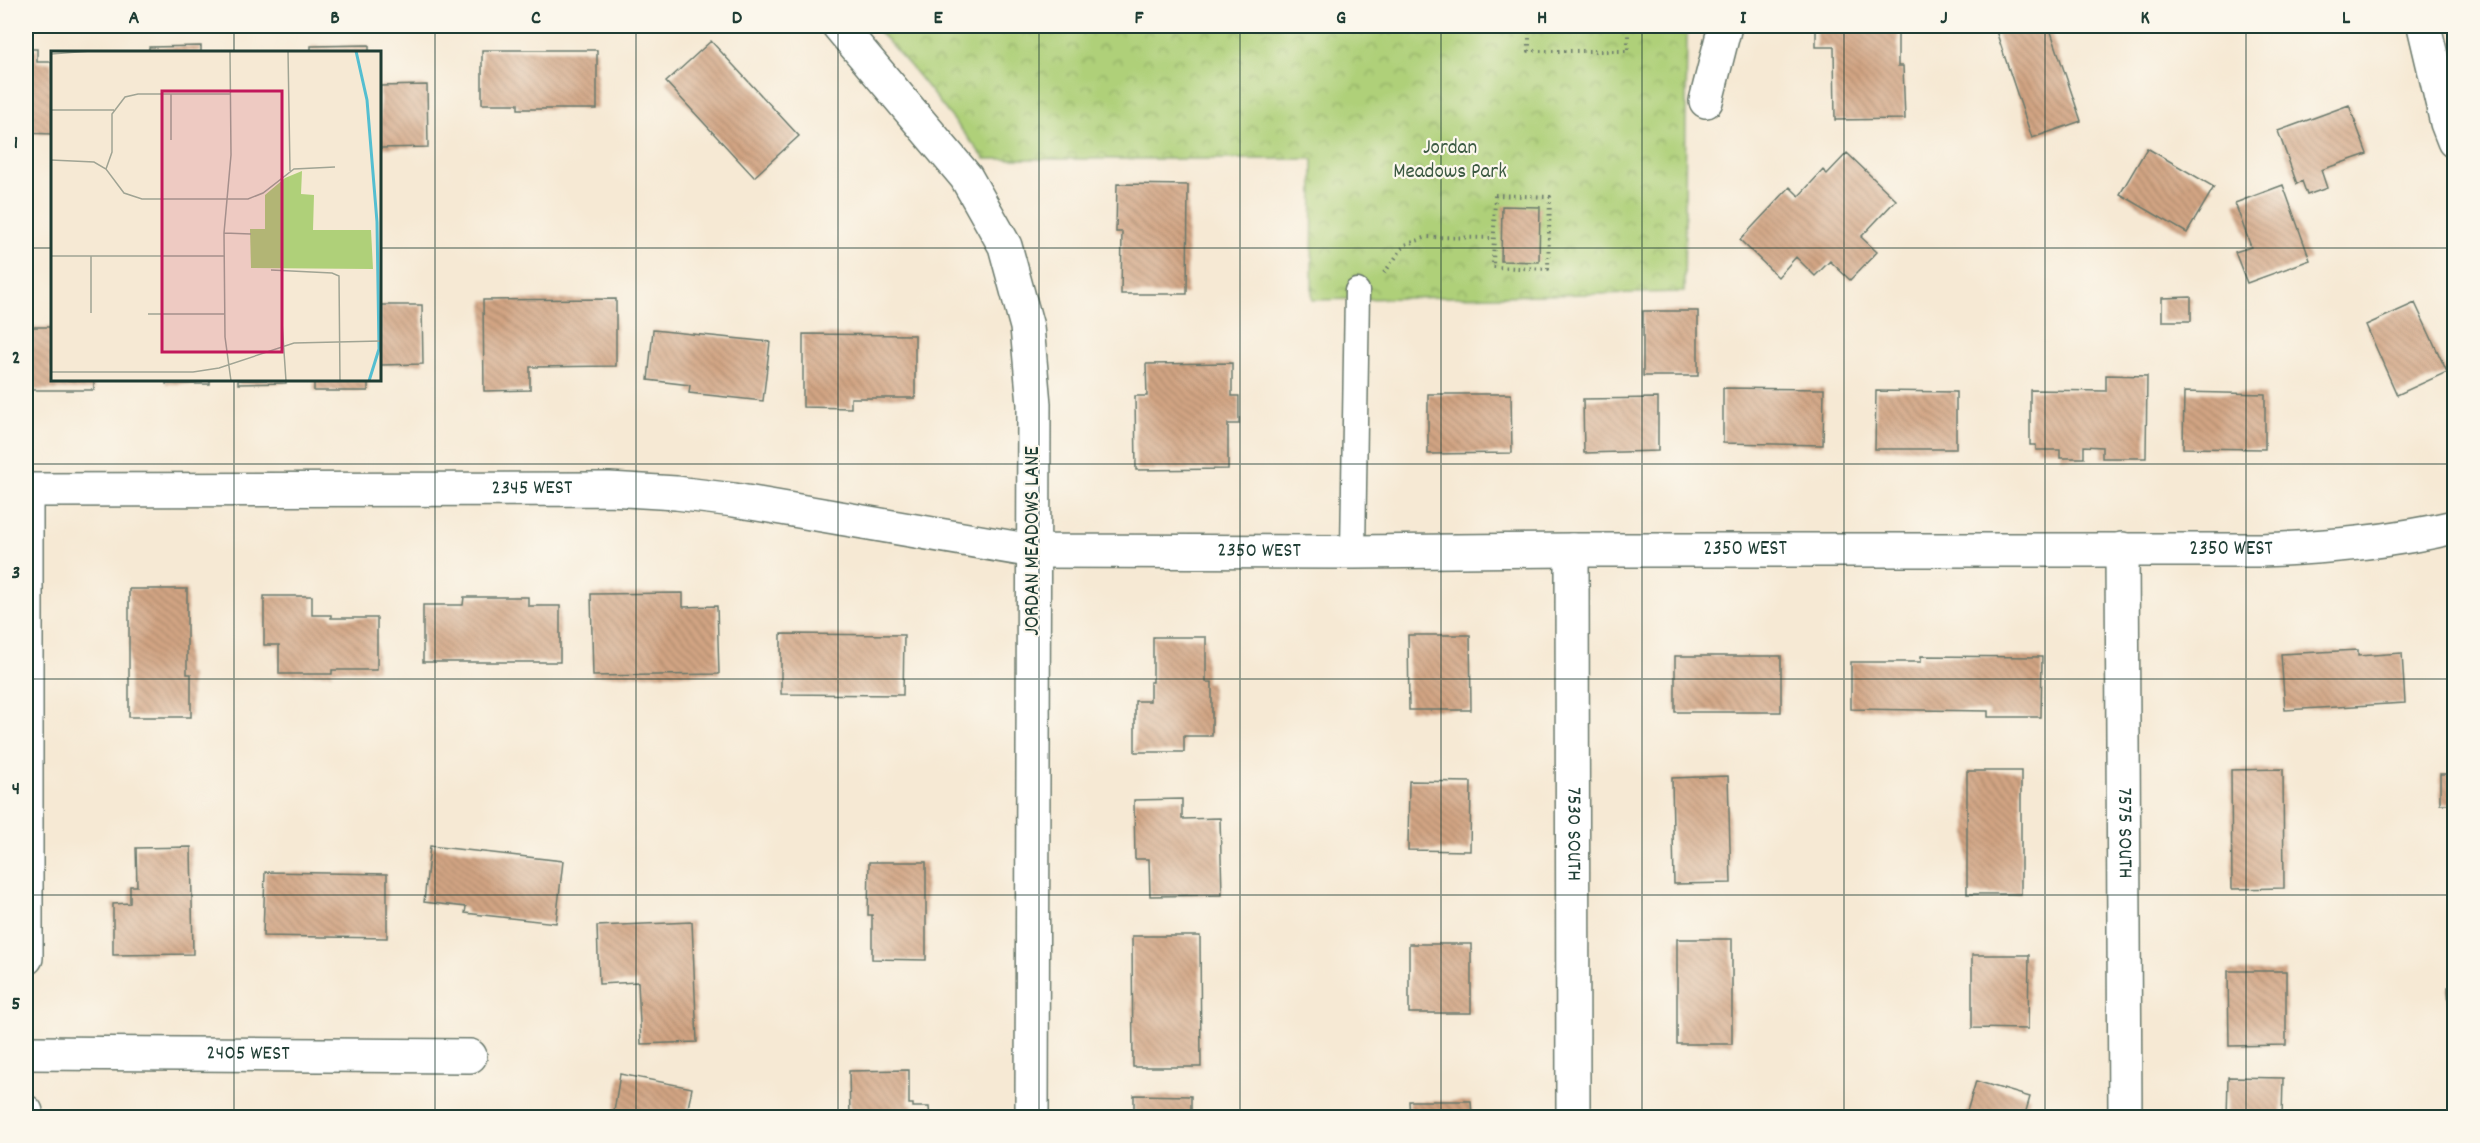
<svg xmlns="http://www.w3.org/2000/svg" width="2480" height="1143" viewBox="0 0 2480 1143" font-family="Dekko,sans-serif">
	<style>
		.park { fill: url(#park-crowns); stroke: #678656; stroke-width: 1.5 }
		.building { fill: url(#building-back-hatch) }
		.lines { fill: none; stroke-linecap: round; stroke-linejoin: round }
		.pedestrian-casing { stroke: #6a796c; stroke-width: 27 }
		.minor-casing { stroke: #6a796c; stroke-width: 36 }
		.path { stroke: #6a796c; stroke-width: 4; stroke-dasharray: 1.5 4.5; stroke-linecap: butt }
		.pedestrian { stroke: #fff; stroke-width: 24 }
		.minor { stroke: #fff; stroke-width: 33 }
		.grid { fill: none; stroke: #1f3d34; stroke-width: 1.5; stroke-opacity: 0.55 }
		.labels { text-anchor: middle; dominant-baseline: central; stroke-width: 4.5; stroke-linejoin: round; paint-order: stroke }
		.park-label { font-size: 21px; fill: #3c5a42; stroke: #fbf7ec }
		.street-label { font-size: 21px; fill: #1f3d34; stroke: #fbf7ec }
		.inset-river { fill: none; stroke: #54bed0; stroke-width: 3 }
		.inset-road { fill: none; stroke: #a0a494; stroke-width: 1.5 }
		.view { fill: #c2185b; fill-opacity: 0.15; stroke: #c2185b; stroke-width: 3 }
		.inset-edge { fill: none; stroke: #1f3d34; stroke-width: 3 }
		.neatline { fill: none; stroke: #1f3d34; stroke-width: 2 }
		.grid-label { font-size: 20px; text-anchor: middle; font-weight: bold; fill: #1f3d34 }
	</style>
	<defs>
		<pattern id="park-crowns" width="20" height="18" patternUnits="userSpaceOnUse" patternTransform="scale(1.5)"><rect width="20" height="18" fill="#afd079"/><path d="M2 6a3 3 0 1 1 6 0M12 15a3 3 0 1 1 6 0" fill="none" stroke="#8eaa64"/></pattern>
		<pattern id="building-back-hatch" width="6" height="6" patternUnits="userSpaceOnUse" patternTransform="scale(1.5)"><rect width="6" height="6" fill="#d2a483"/><path d="M-1 5l2 2M0 0l6 6M5-1l2 2" fill="none" stroke="#aa876c"/></pattern>
	</defs>
	<rect width="100%" height="100%" fill="#fbf7ec"/>
	<filter id="ink" filterUnits="userSpaceOnUse"><feTurbulence type="fractalNoise" baseFrequency=".0167" numOctaves="2"/><feDisplacementMap in="SourceGraphic" scale="12" xChannelSelector="R" yChannelSelector="G"/><feConvolveMatrix kernelMatrix="1 2 1 2 8 2 1 2 1" color-interpolation-filters="sRGB"/></filter>
	<filter id="wash" filterUnits="userSpaceOnUse"><feTurbulence type="fractalNoise" baseFrequency=".008" numOctaves="4" result="noise"/><feDisplacementMap in="SourceGraphic" scale="24" xChannelSelector="R" yChannelSelector="G"/><feGaussianBlur stdDeviation="1.35" result="paint"/><feColorMatrix in="noise" values="0 0 0 0 0 0 0 0 0 0 0 0 0 0 0 0 0 1.4 0 .05"/><feComposite in="paint" operator="in"/></filter>
	<g filter="url(#wash)">
		<rect width="100%" height="100%" fill="#f6e9d4"/>
		<!-- park -->
		<path class="park" d="M874,26H1687L1684,292L1312,300L1313,159H985L911,67Z"/>
		<g id="blocks">
			<!-- building -->
			<path class="building" d="M1816,26H1898V66H1903L1905,119L1835,120L1834,47H1816Z
				M2001,26H2049L2081,121L2032,138L1995,28Z
				M711,41L799,136L754,177L666,82Z
				M369,45V52H311V46Z
				M201,46V52H149V47Z
				M26,49H37V62H52V134L26,133Z
				M482,50H597V109H518V104H482Z
				M427,85L428,147L380,148V86Z
				M2349,105L2367,154L2321,170L2327,188L2307,195L2302,181L2297,184L2278,131Z
				M2147,148L2214,187L2187,233L2120,194Z
				M1847,153L1896,200L1861,237L1877,252L1850,280L1830,261L1815,276L1796,257L1778,277L1740,240L1790,187L1799,196L1823,170L1827,174Z
				M1117,184L1188,185L1187,294H1121L1122,232H1116Z
				M2283,185L2310,260L2247,283L2235,252L2251,247L2235,203Z
				M1502,206L1540,207L1539,262L1501,261Z
				M2191,297V321H2162V298Z
				M616,299V366L530,367V390L484,391L483,300Z
				M2415,303L2447,372L2397,395L2366,325Z
				M380,305H422L423,364L380,365Z
				M1643,311H1698V376H1643Z
				M26,327H52V380H94V390H26Z
				M653,330L770,342L763,401L689,393L690,385L648,380Z
				M803,334L915,335V398H851V408L803,407Z
				M1232,363V396H1239V424H1228V469L1136,470L1135,396H1147L1146,364Z
				M2106,375L2147,376L2146,458H2102V447L2084,446V458H2060V450H2036V445H2030V390L2106,391Z
				M166,380H210V384H166Z
				M238,380H286V383L238,384Z
				M314,380H368V391H314Z
				M1723,388L1824,389L1823,445L1723,443Z
				M1876,391L1956,392V449H1875Z
				M2184,392L2265,394V449L2183,448Z
				M1428,394H1511L1512,453L1428,454Z
				M1658,398V451L1584,453L1583,399Z
				M129,589H187V674H191V717H129Z
				M683,593V607L717,606L719,674L593,676L591,594Z
				M264,596H312V615H331V618H377V670H332V674H279V645H264Z
				M464,597H528V606H560V662H423V605H463Z
				M781,634L904,635L903,695L781,694Z
				M1408,635H1470L1471,710H1409Z
				M1153,637H1206V682H1212V736H1184V752H1135V701H1150V682H1153Z
				M2358,650V656L2402,653L2405,703L2285,710L2281,654Z
				M1675,656H1781V712H1675Z
				M1921,656L2042,657L2041,717H1988V711L1851,709V662H1921Z
				M2283,769L2284,888L2232,889L2231,770Z
				M1967,771H2021V894H1967Z
				M2440,774H2454V804H2440Z
				M1728,776L1731,883L1674,884L1672,778Z
				M1409,781L1471,782L1470,851L1408,850Z
				M1182,799V819L1220,818L1222,895L1150,896L1149,859H1135L1134,800Z
				M430,846L563,861L556,923L465,913L466,907L424,902Z
				M191,847L193,954L113,955V904L130,903V886H137L136,848Z
				M869,862H926V960L872,959V915H868Z
				M265,872L387,874V938L263,936Z
				M692,922L697,1042L641,1044L638,982L599,984L597,926Z
				M1132,936H1200L1201,1067H1133Z
				M1677,939H1732V1044H1677Z
				M1409,944H1471V1013H1409Z
				M1972,955H2029L2028,1029L1972,1028Z
				M2228,971H2286V1045L2229,1046Z
				M2448,987H2454V1032H2450Z
				M909,1070V1104H913V1107H929L930,1118H850L849,1071Z
				M620,1074L692,1088L686,1118H613Z
				M2228,1077L2283,1078L2282,1118H2227Z
				M1976,1081L2030,1097L2024,1118H1965Z
				M1134,1095L1191,1096V1118H1134Z
				M1409,1101H1471L1472,1118H1410Z"/>
		</g>
	</g>
	<g filter="url(#ink)">
		<use href="#blocks" fill-opacity="0" stroke="#6a796c" stroke-width="1.5"/>
		<g class="lines">
			<!-- pedestrian casing -->
			<g class="pedestrian-casing">
				<path id="pedestrian" d="M1353,552L1357,291"/>
			</g>
			<!-- minor casing -->
			<g class="minor-casing">
				<g id="minor">
					<path d="M839,26L966,177L1005,246L1027,327L1034,404L1032,1118"/>
					<path d="M2424,26L2447,123L2454,141"/>
					<path d="M1706,101L1725,26"/>
					<path id="s1" d="M26,490L609,489L676,493L734,500L1033,551L1353,552L1572,550H2261C2327,547 2391,542 2454,527"/>
					<path id="s2" d="M2122,549L2125,1118"/>
					<path id="s3" d="M1572,550L1573,1118"/>
					<path d="M26,958V490"/>
					<path id="s4" d="M26,1053L470,1056"/>
					<path d="M26,1112V1118"/>
				</g>
			</g>
			<!-- path -->
			<path class="path" d="M1529,26V51H1628V26
				M1495,195L1550,197L1548,269L1493,267Z
				M1384,273L1405,245L1427,237L1494,238"/>
			<!-- pedestrian -->
			<use href="#pedestrian" class="pedestrian"/>
			<!-- minor -->
			<use href="#minor" class="minor"/>
		</g>
	</g>
	<!-- grid -->
	<path class="grid" d="M234,26V52M435,26V1118M636,26V1118M838,26V1118M1039,26V1118M1240,26V1118M1441,26V1118M1642,26V1118M1844,26V1118M2045,26V1118M2246,26V1118M26,248H52M380,248H2454M234,380V1118M26,464H2454M26,679H2454M26,895H2454"/>
	<g class="labels">
		<!-- park labels -->
		<g class="park-label">
			<text x="1450" y="149">Jordan<tspan x="1450" dy="24">Meadows Park</tspan></text>
		</g>
		<!-- street labels -->
		<g class="street-label">
			<text stroke="none"><textPath href="#s1" startOffset="506">2345 WEST</textPath></text>
			<text transform="translate(1034 541) rotate(-90)">JORDAN MEADOWS LANE</text>
			<text stroke="none"><textPath href="#s1" startOffset="1724">2350 WEST</textPath></text>
			<text stroke="none"><textPath href="#s1" startOffset="2210">2350 WEST</textPath></text>
			<text stroke="none"><textPath href="#s1" startOffset="1238">2350 WEST</textPath></text>
			<text stroke="none"><textPath href="#s2" startOffset="284">7575 SOUTH</textPath></text>
			<text stroke="none"><textPath href="#s3" startOffset="284">7530 SOUTH</textPath></text>
			<text stroke="none"><textPath href="#s4" startOffset="222">2405 WEST</textPath></text>
		</g>
	</g>
	<!-- overview -->
	<g transform="translate(51 51)">
		<rect width="330" height="330" fill="#f6e9d4"/>
		<path d="M251,120L250,143L263,144L262,179H320L322,218L200,217L199,178H214V144L234,127Z" fill="#afd079"/>
		<path class="inset-river" d="M305,0L316,49L326,171L328,298L318,330"/>
		<path class="inset-road" d="M179,0L180,104L173,182L174,286L180,330M237,0L239,120M0,3L40,0M0,59H63M120,89V43M0,109L43,111L55,118L73,142L91,148H197L212,142L243,118L284,116M55,118L61,101V63L74,46L87,43H179M173,182L200,183M0,205H173M220,219L281,222L288,225L289,330M40,262V205M97,263H173M231,271L235,330M0,321H142L168,317L243,292L330,290"/>
		<path class="view" d="M111,40H231V301H111Z"/>
		<rect width="330" height="330" class="inset-edge"/>
	</g>
	<!-- margin -->
	<rect width="2480" height="1143" fill="none" stroke="#fbf7ec" stroke-width="66"/>
	<rect x="33" y="33" width="2414" height="1077" class="neatline"/>
	<g class="grid-label">
		<text x="134" y="23">A</text>
		<text x="335" y="23">B</text>
		<text x="536" y="23">C</text>
		<text x="737" y="23">D</text>
		<text x="938" y="23">E</text>
		<text x="1139" y="23">F</text>
		<text x="1341" y="23">G</text>
		<text x="1542" y="23">H</text>
		<text x="1743" y="23">I</text>
		<text x="1944" y="23">J</text>
		<text x="2145" y="23">K</text>
		<text x="2346" y="23">L</text>
		<text x="16" y="148">1</text>
		<text x="16" y="363">2</text>
		<text x="16" y="578">3</text>
		<text x="16" y="794">4</text>
		<text x="16" y="1009">5</text>
	</g>
</svg>
